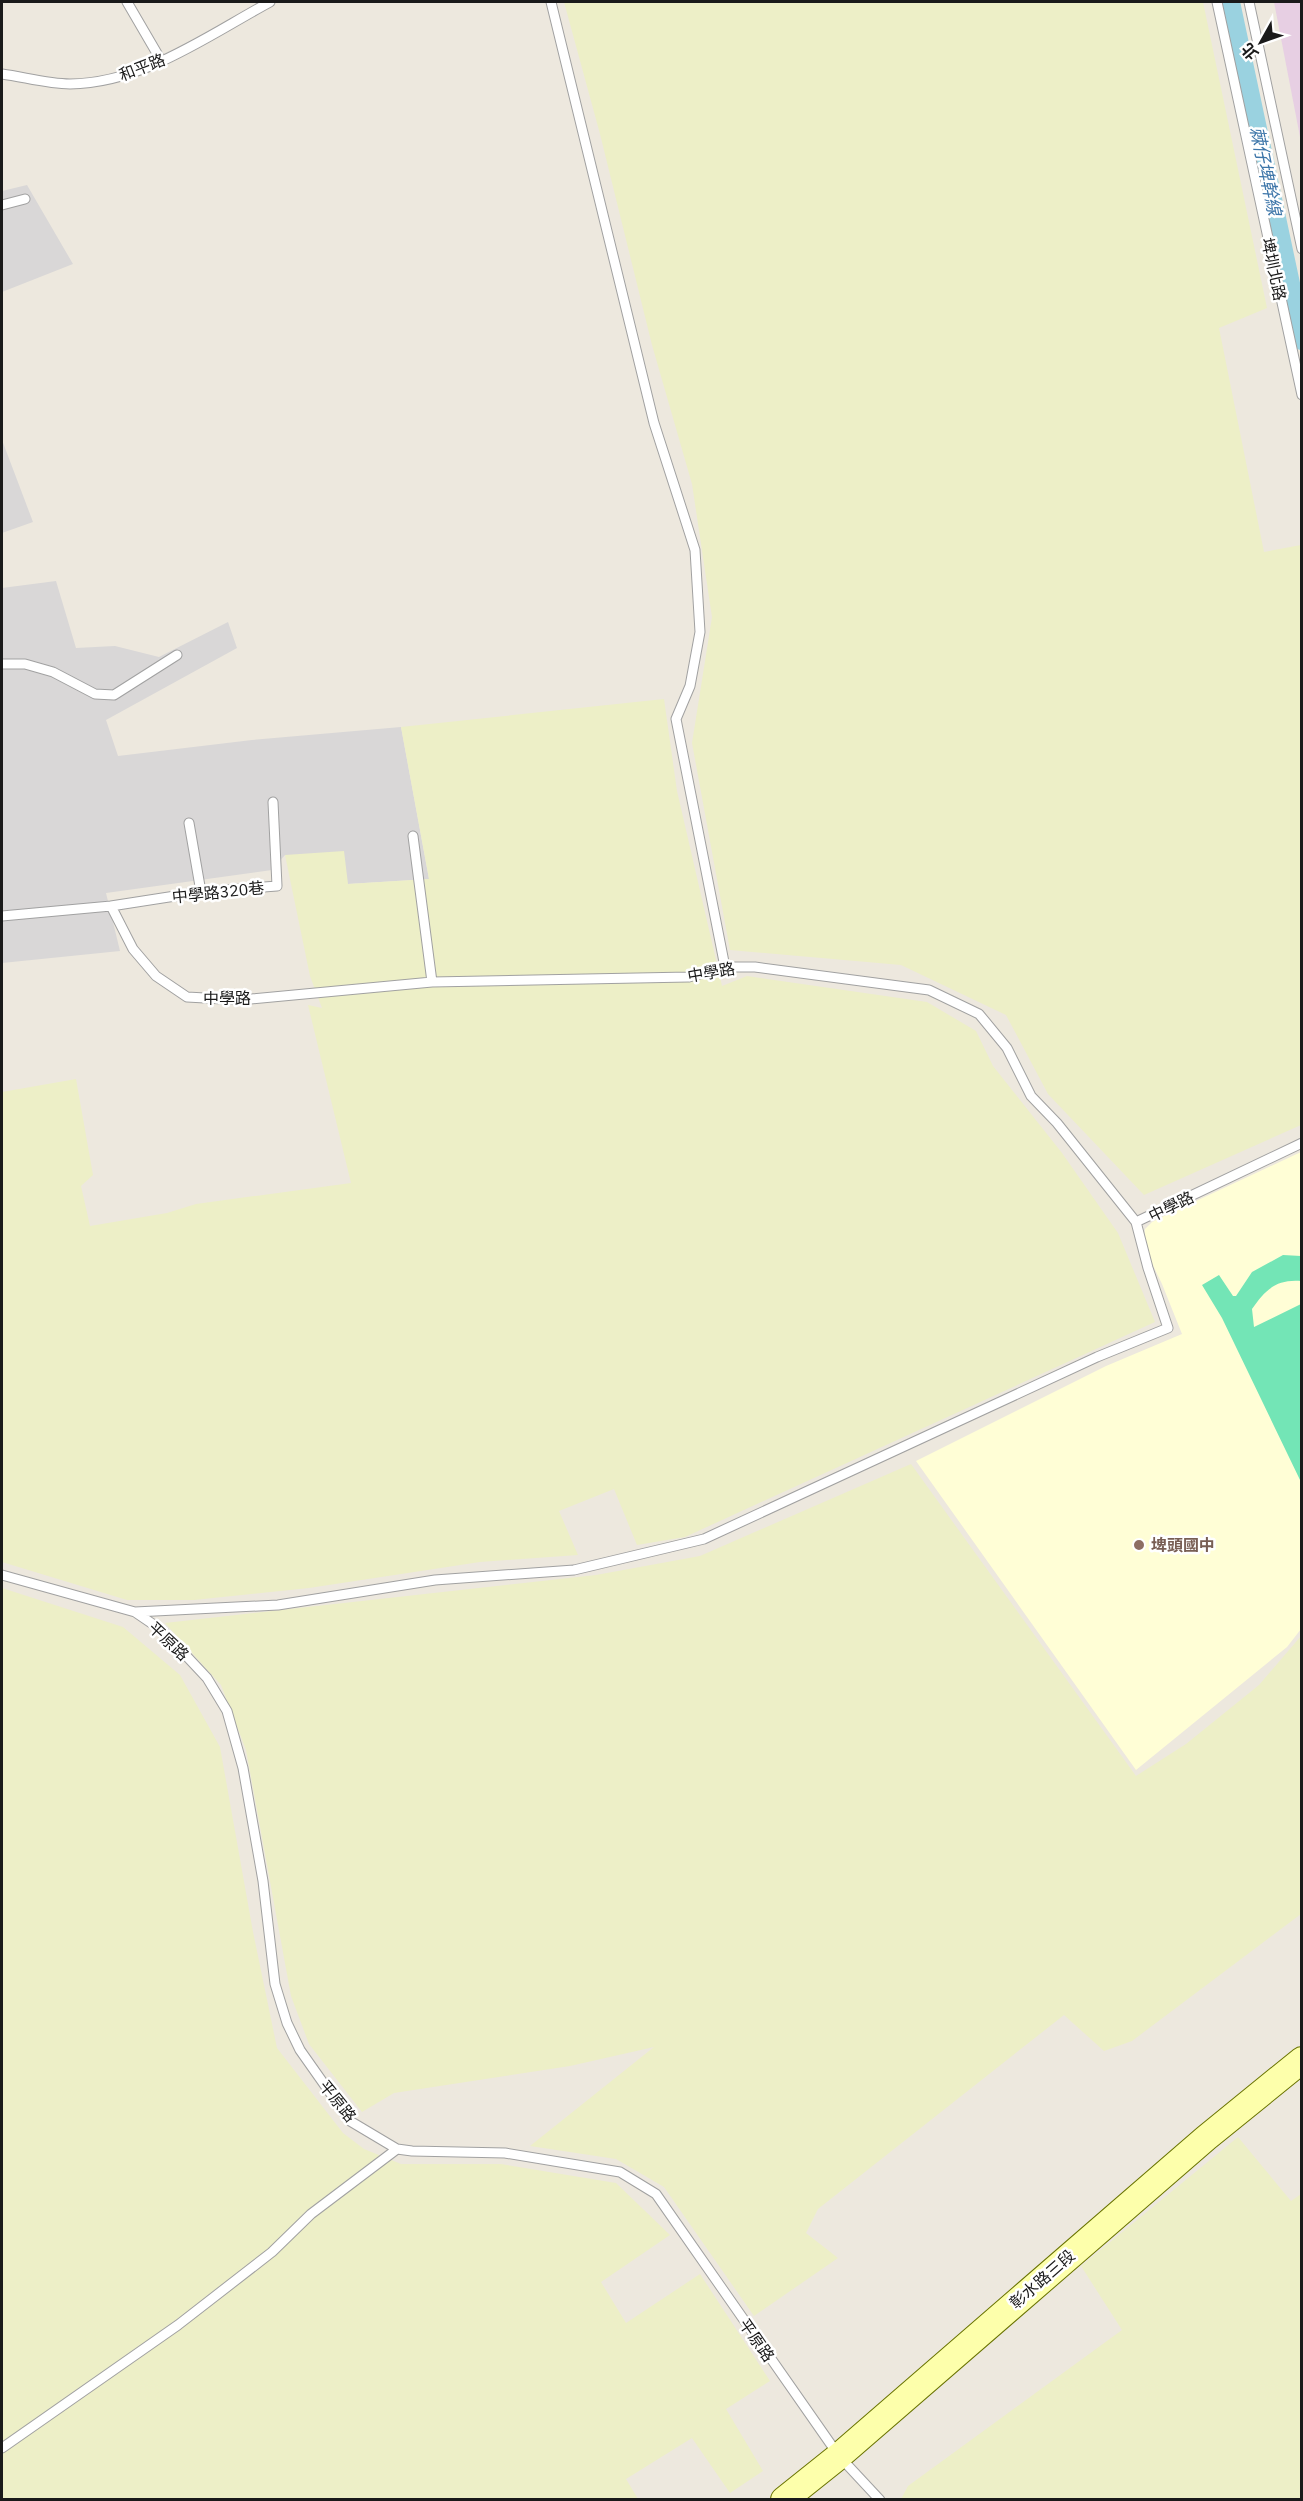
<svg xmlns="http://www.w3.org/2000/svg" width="1303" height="2501" viewBox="0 0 1303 2501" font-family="'IBM Plex Sans','Noto Sans TC',sans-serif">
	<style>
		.residential { fill: #d9d7d7 }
		.industrial { fill: #e7cfe3 }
		.education { fill: #fffed6 }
		.farmland { fill: #edefc7 }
		.pitch { fill: #73e5b6 }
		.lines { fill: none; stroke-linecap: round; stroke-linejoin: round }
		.canal { stroke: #9ad2e0; stroke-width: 20 }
		.service-casing { stroke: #a1a1a1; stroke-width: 11 }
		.secondary-casing { stroke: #697300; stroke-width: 28 }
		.service { stroke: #fff; stroke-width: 9 }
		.secondary { stroke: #fdffab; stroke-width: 26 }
		.education-dot { fill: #8d6e63; stroke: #fff; stroke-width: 2 }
		.labels { text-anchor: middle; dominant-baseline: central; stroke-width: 5; stroke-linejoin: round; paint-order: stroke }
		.street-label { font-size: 16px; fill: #1a1a1a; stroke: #fff }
		.education-label { font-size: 16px; font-weight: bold; fill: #785e54; stroke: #fff; text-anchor: start }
		.water-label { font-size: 18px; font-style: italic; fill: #3d76a9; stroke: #fff }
	</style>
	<rect width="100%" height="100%" fill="#ede8de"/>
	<!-- residential -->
	<path class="residential" d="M27,185L73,264L2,292V191Z
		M2,440L33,522L2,533Z
		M56,581L76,648L115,646L159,657L228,622L237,648L106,720L118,756L252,740L401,727L429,879L347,884L285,855L272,870L106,893L120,951L2,963V588Z"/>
	<!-- industrial -->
	<path class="industrial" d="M1274,2H1301V142Z"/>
	<!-- education -->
	<path class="education" d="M1301,1152V1629L1287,1647L1136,1770L916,1461L1106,1366L1182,1334L1162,1284L1147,1253L1144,1239L1145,1229L1152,1222L1164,1216Z"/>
	<!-- farmland -->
	<path class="farmland" d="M564,2H1203L1267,308L1219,328L1264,552L1301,545V1125L1144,1195L1048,1094L1006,1015L901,965L730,950L692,743L712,617L692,484L652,345L600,134Z
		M664,699L677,791L722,986L747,976L927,1002L976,1031L993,1066L1062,1153L1118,1233L1155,1322L685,1537L637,1545L614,1489L559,1511L578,1555L480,1562L309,1588L194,1600H127L2,1562V1092L76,1079L93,1175L81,1186L90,1226L167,1213L196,1204L351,1183L308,1005L322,1008L310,976L285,855L344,851L348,884L429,879L401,727Z
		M911,1464L1136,1776L1186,1744L1259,1685L1301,1636V1914L1132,2041L1104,2051L1064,2015L818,2209L806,2233L838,2258L754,2316L664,2187L616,2159L530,2146L654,2047L570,2066L394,2093L362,2112L309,2044L291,1996L246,1750L221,1685L165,1623L596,1575L700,1556Z
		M2,1588L123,1627L180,1675L220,1747L253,1932L277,2048L343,2133L364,2149L401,2164H501L616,2183L670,2235L601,2282L626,2323L700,2274L770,2381L726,2409L763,2471L730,2493L692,2438L626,2479L638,2499L2,2500Z
		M1238,2137L1291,2201L1301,2194V2499H901L908,2486L1122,2330L1081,2266Z"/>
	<!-- pitch -->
	<path class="pitch" d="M1283,1255L1301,1256V1281C1276,1279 1265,1290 1252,1309L1254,1327L1301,1304V1482L1222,1318L1202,1285L1219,1275L1233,1296H1236L1252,1272Z"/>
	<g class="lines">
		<!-- canal -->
		<path class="canal" d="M1230,2L1302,340"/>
		<!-- service casing -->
		<g class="service-casing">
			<path id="service" d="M127,2L162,62
				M551,2L654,423L695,550L700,632L690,686L676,719L725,967
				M1217,2L1302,395
				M1249,2L1302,249
				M2,74C24,77 48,84 70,84C144,83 207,36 270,2
				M2,205L25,199
				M2,664H25L53,672L95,694L114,695L177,655
				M189,823L201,892
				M413,836L432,982
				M111,906L201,892L277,886L273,802
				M2,916L111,906L133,949L156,976L187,997L241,1000L432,982L689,977L725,967H755L929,990L979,1014L1007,1048L1031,1096L1057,1123L1136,1222L1302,1143
				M2,1575L135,1612L163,1631L207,1678L227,1711L243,1768L263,1881L275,1984L287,2023L300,2050L350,2121L397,2149L412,2151L505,2153L620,2172L656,2194L839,2456L880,2500
				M135,1612L278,1605L435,1580L574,1570L704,1539L1097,1357L1168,1328L1148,1268L1136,1222
				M2,2448L178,2325L272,2252L311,2214L397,2149"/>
		</g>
		<!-- secondary casing -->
		<g class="secondary-casing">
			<path id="secondary" d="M784,2500L839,2456L1206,2138L1302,2060"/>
		</g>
		<!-- service -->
		<use href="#service" class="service"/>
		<!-- secondary -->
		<use href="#secondary" class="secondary"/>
	</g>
	<!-- markers -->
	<circle class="education-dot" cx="1139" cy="1545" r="6"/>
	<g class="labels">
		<!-- street labels -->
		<g class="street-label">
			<text transform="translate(142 67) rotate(-21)">和平路</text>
			<text transform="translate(1274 269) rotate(78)">埤圳北路</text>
			<text transform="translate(218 892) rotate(-6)">中學路320巷</text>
			<text transform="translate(711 972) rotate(-10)">中學路</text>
			<text x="227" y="998">中學路</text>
			<text transform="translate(1171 1206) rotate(-26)">中學路</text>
			<text transform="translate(169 1641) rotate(43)">平原路</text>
			<text transform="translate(338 2101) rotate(51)">平原路</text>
			<text transform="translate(1042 2279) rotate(-41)">彰水路三段</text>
			<text transform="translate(757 2340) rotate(55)">平原路</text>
		</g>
		<!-- education labels -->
		<g class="education-label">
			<text x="1151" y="1545">埤頭國中</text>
		</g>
		<!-- water labels -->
		<g class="water-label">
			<text transform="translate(1266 171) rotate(78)">棘仔埤幹線</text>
		</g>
	</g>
	<!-- border -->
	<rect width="1303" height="2501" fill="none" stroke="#1a1a1a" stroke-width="6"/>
	<!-- north arrow -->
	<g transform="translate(1261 42) rotate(230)" stroke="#ffffff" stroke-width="4.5" paint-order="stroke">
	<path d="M0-4.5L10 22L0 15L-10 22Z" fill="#1a1a1a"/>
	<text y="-9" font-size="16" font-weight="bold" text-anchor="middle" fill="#1a1a1a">北</text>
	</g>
</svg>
